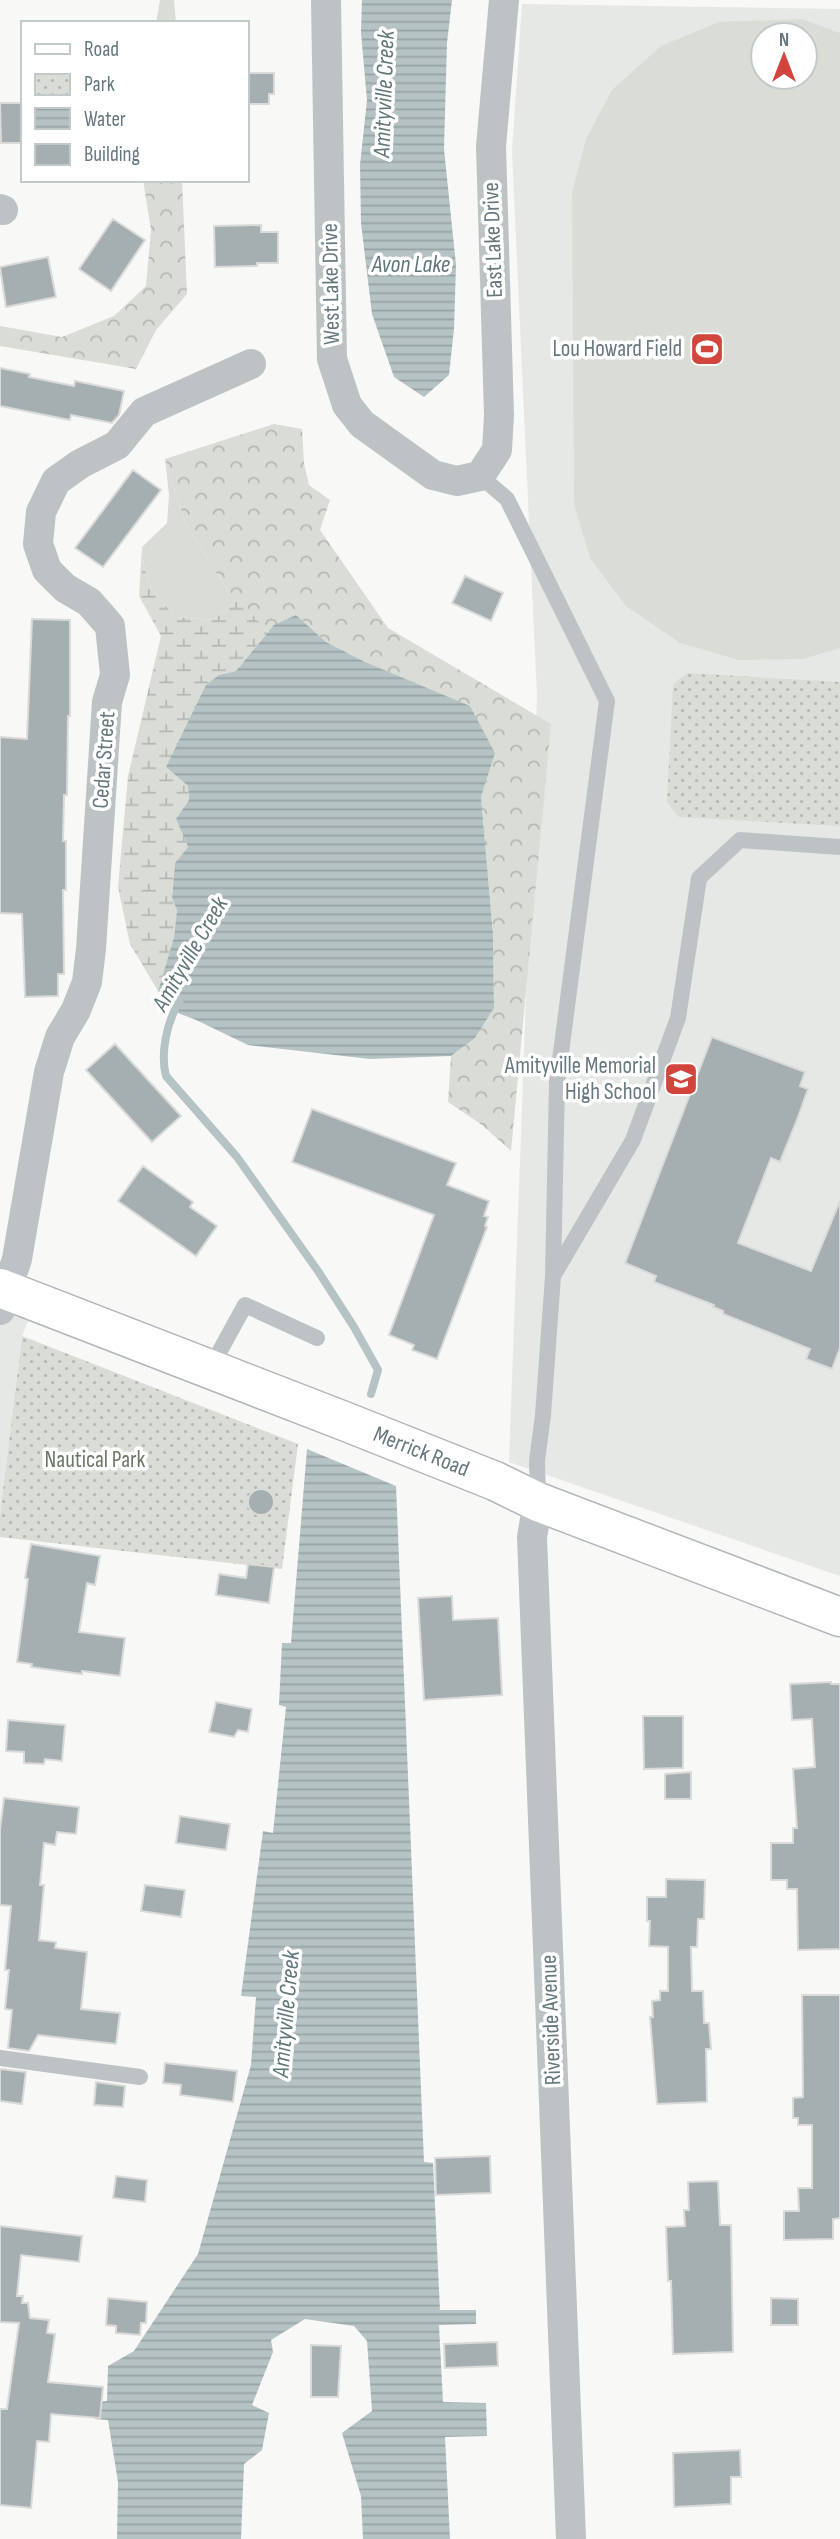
<svg xmlns="http://www.w3.org/2000/svg" width="840" height="2539" viewBox="0 0 840 2539" font-family="'Sofia Sans Condensed',sans-serif">
	<style>
		.built { fill: #e6e8e6; fill-rule: evenodd }
		.grass { fill: #d9ddd6; fill-rule: evenodd }
		.forest { fill: url(#forest-crowns) }
		.wetland { fill: url(#wetland-marsh) }
		.park { fill: url(#park-dots) }
		.water { fill: url(#water-rules) }
		.lines { fill: none; stroke-linecap: round; stroke-linejoin: round }
		.stream { stroke: #b5c3c4; stroke-width: 8 }
		.building { fill: #a5afb2; stroke: #dadad8; stroke-width: 2 }
		.primary-casing { stroke: #b1b7ba; stroke-width: 41 }
		.service { stroke: #bdc3c5; stroke-width: 16 }
		.minor { stroke: #bdc3c5; stroke-width: 30 }
		.primary { stroke: #fff; stroke-width: 38 }
		.labels { text-anchor: middle; dominant-baseline: central; stroke-width: 7; stroke-linejoin: round; paint-order: stroke }
		.street-label { font-size: 23px; fill: #66787e; stroke: #fff }
		.poi-label { font-size: 23px; fill: #66787e; stroke: #fff; text-anchor: end }
		.park-label { font-size: 23px; fill: #6b7765; stroke: #fff }
		.water-label { font-size: 24px; font-style: italic; fill: #607678; stroke: #fff }
	</style>
	<defs>
		<pattern id="forest-crowns" width="20" height="18" patternUnits="userSpaceOnUse" patternTransform="scale(1.75)"><rect width="20" height="18" fill="#d9ddd6"/><path d="M2 6a3 3 0 1 1 6 0M12 15a3 3 0 1 1 6 0" fill="none" stroke="#b4b8b3"/></pattern>
		<pattern id="wetland-marsh" width="20" height="14" patternUnits="userSpaceOnUse" patternTransform="scale(1.75)"><rect width="20" height="14" fill="#d9ddd6"/><path d="M1 5h8M5 5V1M11 12h8M15 12V8" fill="none" stroke="#b4b8b3"/></pattern>
		<pattern id="park-dots" width="8" height="8" patternUnits="userSpaceOnUse" patternTransform="scale(1.75)"><rect width="8" height="8" fill="#d9ddd6"/><path d="M2 2h.1M6 6h.1" fill="none" stroke="#b4b8b3" stroke-width="1.8" stroke-linecap="round"/></pattern>
		<pattern id="water-rules" width="6" height="5" patternUnits="userSpaceOnUse" patternTransform="scale(1.75)"><rect width="6" height="5" fill="#b5c3c4"/><path d="M0 2.5h6" fill="none" stroke="#97a3a4"/></pattern>
	</defs>
	<rect width="100%" height="100%" fill="#f8f8f6"/>
	<!-- built -->
	<path class="built" d="M522,4L840,9V1576L509,1462L537,696L512,151ZM763,35H805V77H763Z
		M0,1279L40,1293L22,1336L0,1515Z"/>
	<!-- grass -->
	<path class="grass" d="M802,19L840,33V648L803,659L739,660L680,643L626,606L590,558L574,504L572,193L586,139L612,90L661,46L719,22ZM805,35V77H763V35Z
		M165,459L185,522L224,585L238,599L214,620L175,617C153,591 144,582 142,547L167,523L169,495Z"/>
	<!-- forest -->
	<path class="forest" d="M160,0H174L176,23H156Z
		M143,180H182L187,294L156,330L136,369L0,346V326L62,337L114,316L146,286L151,230Z
		M274,424L302,429L304,463L309,485L330,500L320,530L388,628L551,724L511,1151L482,1125L448,1102L451,1056L475,1038L494,1008L493,934L481,797L495,752L365,662L326,642L296,615L268,632L224,585L185,522L165,459Z"/>
	<!-- wetland -->
	<path class="wetland" d="M142,547C144,582 153,591 175,617L214,620L238,599L268,632L236,671L219,675L166,767L188,786L189,800L176,819L188,847L175,863L172,898L177,910L174,937L158,991L130,944L118,887L128,776L161,636L139,596Z"/>
	<!-- park -->
	<path class="park" d="M687,673L840,682V826L679,817L667,802L673,684Z
		M22,1336L298,1444L282,1569L0,1537V1515Z"/>
	<!-- water -->
	<path class="water" d="M362,0H452L447,43L444,149L456,265L454,329L449,375L424,397L394,377L372,314L361,223L360,165L367,100L361,33Z
		M296,615L326,642L365,662L470,706L495,753L481,797L493,934L494,1008L475,1038L451,1056L370,1059L248,1045L196,1020L173,1011L158,991L174,937L177,910L172,898L175,863L188,847L176,819L189,800L188,786L166,767L206,685L219,675L236,671L274,625Z
		M307,1449L396,1486L424,2162L433,2163L440,2310H476V2324L439,2325L443,2402L486,2403L487,2436L445,2437L450,2539H363L361,2496L342,2433L372,2411L367,2341L354,2326L305,2319L271,2340L273,2352L252,2405L269,2413L262,2450L244,2464L241,2539H117L118,2482L108,2420L95,2419L96,2402L107,2401L108,2366L134,2351L198,2254L251,2065L256,1997L241,1996L263,1831L273,1833L286,1707L279,1705L282,1643H291Z"/>
	<g class="lines">
		<!-- stream -->
		<path class="stream" d="M179,1002C167,1022 160,1053 166,1076L237,1157L318,1271L354,1327L378,1370L371,1394"/>
	</g>
	<!-- building -->
	<path class="building" d="M247,73H274V94H269V104H247Z
		M0,103H23V143H1Z
		M113,219L145,240L111,291L79,269Z
		M261,225V232H278V263H257V266L215,267L214,226Z
		M48,257L56,297L6,307L0,267Z
		M0,368L30,374L29,377L74,386L75,381L124,391L119,415L112,423L71,415L70,420L0,406Z
		M133,470L161,490L103,567L75,548Z
		M465,576L503,593L491,621L452,603Z
		M32,619L70,620V716H68L67,795H64L63,841H66V890H63L64,974H58V996L25,997L22,914L0,913V737L27,739Z
		M712,1037L805,1072L800,1086L808,1089L797,1120L780,1162L771,1158L738,1243L811,1271L840,1201V1348L832,1369L806,1359L810,1349L723,1314V1311L713,1307L714,1305L654,1282L656,1276L625,1263Z
		M115,1044L181,1116L152,1142L86,1070Z
		M312,1109L456,1163L447,1185L489,1201L484,1216L488,1217L485,1226L487,1227L437,1359L412,1350L414,1345L389,1335L434,1215L292,1162Z
		M143,1166L193,1202L190,1207L217,1226L196,1256L118,1201Z
		M248 1502a13 13 0 1 1 26 0a13 13 0 1 1-26 0Z
		M31,1544L100,1556L95,1585L87,1583L79,1632L125,1638L120,1676L82,1671V1674L31,1667L32,1664L17,1662L28,1579L25,1578Z
		M248,1564L274,1567L269,1603L216,1595L219,1574L246,1578Z
		M452,1596L453,1620L498,1618L502,1695L424,1700L418,1598Z
		M831,1682V1684H840V1949L798,1950L797,1889H787V1880H771V1843H793V1828H797L793,1769L815,1767L812,1719L792,1720L790,1684Z
		M216,1702L252,1709L248,1732L238,1730L234,1737L209,1732Z
		M643,1716H683V1768L644,1769Z
		M8,1720L65,1725L62,1761L45,1759L44,1764L24,1763V1752L6,1751Z
		M691,1772V1799H665V1774Z
		M4,1798L79,1807L76,1834L57,1832L55,1845L44,1843L40,1885H44L39,1940L56,1942L55,1948L87,1952L81,2009L120,2013L116,2044L38,2035L29,2051L8,2048L12,2010L5,2009L9,1970H5L11,1906L0,1905V1829Z
		M180,1816L230,1824L226,1850L176,1843Z
		M666,1879L705,1880L704,1919H698L697,1947H691L692,1991H703L704,2023H709L711,2049H706L707,2102L657,2104L650,2017H653L652,2001L660,2000V1991H668V1947L649,1946L650,1921H647V1897H666Z
		M145,1885L185,1890L181,1917L141,1911Z
		M802,1995H840V2218L833,2219V2239L784,2240V2211H799L798,2188H812V2125H798V2118H793V2098L803,2097Z
		M165,2063L237,2071L233,2102L180,2095L181,2085L163,2083Z
		M0,2069L26,2072L22,2104L0,2101Z
		M96,2082L125,2086L123,2107L94,2105Z
		M490,2156L491,2193L436,2195L435,2158Z
		M116,2176L147,2180L145,2202L113,2198Z
		M718,2181L720,2225H731L733,2352L673,2354L671,2281H668L666,2227L685,2226L684,2210H689L688,2182Z
		M0,2226L82,2236L79,2262L21,2255L17,2296H23L22,2303H28L30,2318L49,2320L47,2333L55,2334L48,2382L103,2387L100,2418L51,2414L49,2442L37,2441L31,2508L0,2505V2409H7L19,2323L0,2322Z
		M108,2298L147,2302L146,2323H141L140,2335L116,2333V2326L106,2325Z
		M771,2298L798,2299V2325H771Z
		M497,2342L498,2366L445,2368L444,2344Z
		M311,2345L341,2346L338,2397H311Z
		M740,2450L741,2477H731V2504L674,2507L673,2453Z"/>
	<g class="lines">
		<!-- primary casing -->
		<g class="primary-casing">
			<g id="primary">
				<path id="s1" d="M0,1288L344,1421L495,1481L538,1502L840,1617"/>
			</g>
		</g>
		<!-- service -->
		<path class="service" d="M480,476L507,499L607,701L557,1083L553,1276L633,1140L678,1018L699,878L740,840L840,847
			M210,1369L245,1305L317,1338
			M538,1500L537,1461L543,1415L553,1276
			M0,2058L140,2077"/>
		<!-- minor -->
		<path class="minor" d="M326,0L332,359L347,405L362,424L433,475L457,481L480,476L497,450L499,415L491,146L504,0
			M0,209L3,210
			M0,1310L17,1259L49,1072L60,1037L76,1010L87,982L91,949L107,702L115,675L110,626L89,602L65,588L47,570L38,544L41,512L56,481L80,464L117,445L144,412L251,364
			M538,1502L532,1537L571,2539"/>
		<!-- primary -->
		<use href="#primary" class="primary"/>
	</g>
	<!-- icons -->
	<defs>
		<g id="stadium-square" transform="scale(1.75)"><rect x="-9" y="-9" width="18" height="18" rx="4" fill="#d2453c" stroke="#fff"/><path d="M0-5a6.5 5 0 1 0 0 10a6.5 5 0 1 0 0-10ZM-3.5-1.8h7v3.6h-7Z" fill="#fff"/></g>
		<g id="school-square" transform="scale(1.75)"><rect x="-9" y="-9" width="18" height="18" rx="4" fill="#d2453c" stroke="#fff"/><path d="M0-5L7-2L0 1L-7-2ZM-4 1L0 2.5L4 1V4Q0 6-4 4Z" fill="#fff"/></g>
	</defs>
	<g fill-rule="evenodd">
		<use href="#stadium-square" x="707" y="349"/>
		<use href="#school-square" x="681" y="1079"/>
	</g>
	<g class="labels">
		<!-- street labels -->
		<g class="street-label">
			<text transform="translate(493 240) rotate(-92)">East Lake Drive</text>
			<text transform="translate(331 284) rotate(-91)">West Lake Drive</text>
			<text transform="translate(104 760) rotate(-86)">Cedar Street</text>
			<text stroke="none"><textPath href="#s1" startOffset="452">Merrick Road</textPath></text>
			<text transform="translate(551 2020) rotate(-92)">Riverside Avenue</text>
		</g>
		<!-- poi labels -->
		<g class="poi-label">
			<text x="682" y="349">Lou Howard Field</text>
			<text x="656" y="1066">Amityville Memorial<tspan x="656" dy="26">High School</tspan></text>
		</g>
		<!-- park labels -->
		<g class="park-label">
			<text x="95" y="1460">Nautical Park</text>
		</g>
		<!-- water labels -->
		<g class="water-label">
			<text transform="translate(384 94) rotate(-88)">Amityville Creek</text>
			<text x="411" y="264">Avon Lake</text>
			<text transform="translate(190 954) rotate(-60)">Amityville Creek</text>
			<text transform="translate(286 2014) rotate(-85)">Amityville Creek</text>
		</g>
	</g>
	<!-- legend -->
	<rect x="21" y="21" width="228" height="161" fill="#ffffff" stroke="#c2c9cb" stroke-width="2"/>
	<rect x="35" y="44" width="35" height="10" fill="#ffffff" stroke="#c2c9cb" stroke-width="2"/>
	<text x="84" y="56" font-size="21" fill="#66787e">Road</text>
	<rect x="35" y="74" width="35" height="21" fill="url(#park-dots)" stroke="#c2c9cb" stroke-width="2"/>
	<text x="84" y="91" font-size="21" fill="#66787e">Park</text>
	<rect x="35" y="108" width="35" height="21" fill="url(#water-rules)" stroke="#c2c9cb" stroke-width="2"/>
	<text x="84" y="126" font-size="21" fill="#66787e">Water</text>
	<rect x="35" y="144" width="35" height="21" fill="#a5afb2" stroke="#c2c9cb" stroke-width="2"/>
	<text x="84" y="161" font-size="21" fill="#66787e">Building</text>
	<!-- north arrow -->
	<g transform="translate(784 56)"><circle r="33" fill="#ffffff" stroke="#c2c9cb" stroke-width="2"/>
	<path d="M0-5L12 26L0 18L-12 26Z" fill="#d2453c"/>
	<text y="-10" font-size="19" font-weight="bold" text-anchor="middle" fill="#66787e">N</text>
	</g>
</svg>
